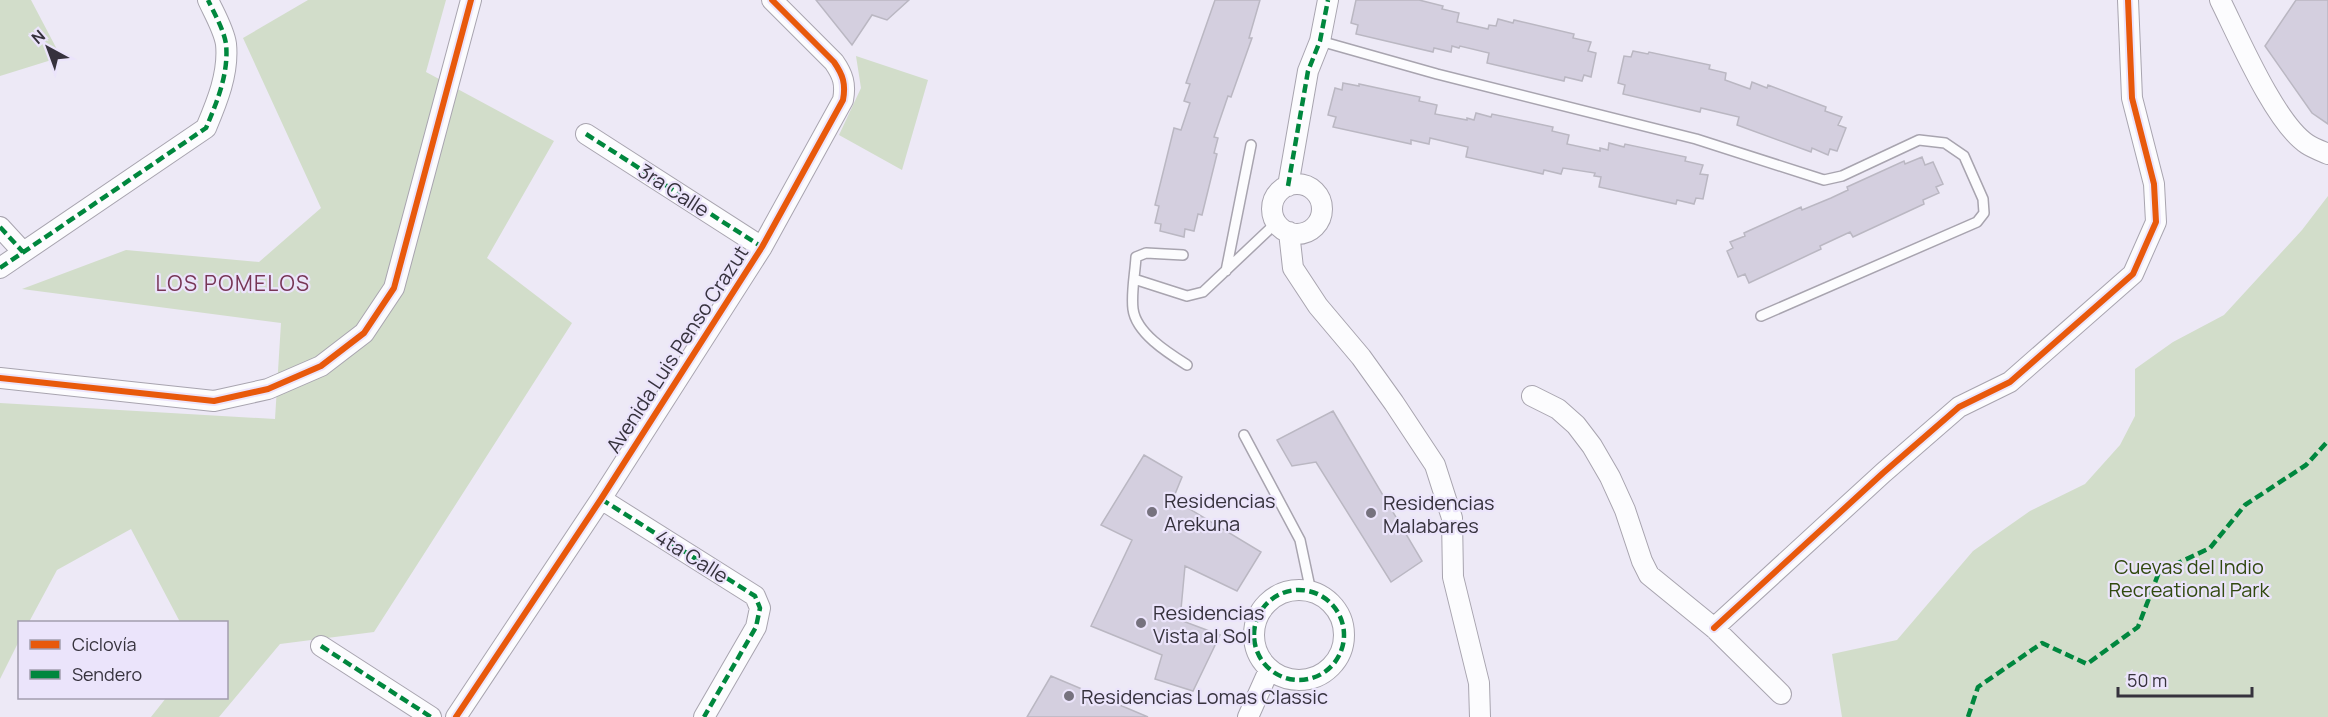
<svg xmlns="http://www.w3.org/2000/svg" width="2328" height="717" viewBox="0 0 2328 717" font-family="Manrope,sans-serif">
	<style>
		.green { fill: #d2ddca }
		.building { fill: #d4cfdf; stroke: #bab7c2; stroke-width: 1.5 }
		.lines { fill: none; stroke-linecap: round; stroke-linejoin: round }
		.lane-casing { stroke: #a8a4af; stroke-width: 12 }
		.street-casing { stroke: #a8a4af; stroke-width: 22 }
		.lane { stroke: #fcfcfe; stroke-width: 9 }
		.street { stroke: #fcfcfe; stroke-width: 20 }
		.quiet { stroke: #00873e; stroke-width: 4.5; stroke-dasharray: 9 4.5; stroke-linecap: butt }
		.cycleway-casing { stroke: #ebe4fb; stroke-width: 10 }
		.cycleway { stroke: #e8590c; stroke-width: 6 }
		.poi-dot { fill: #76727e; stroke: #ebe4fb; stroke-width: 2 }
		.labels { text-anchor: middle; dominant-baseline: central; stroke-width: 4.5; stroke-linejoin: round; paint-order: stroke }
		.street-label { font-size: 20px; fill: #36323d; stroke: #ebe4fb }
		.poi-label { font-size: 20px; fill: #36323d; stroke: #ebe4fb; text-anchor: start }
		.park-label { font-size: 20px; fill: #31490f; stroke: #ebe4fb }
		.neighbourhood-label { font-size: 21px; letter-spacing: 1.5px; fill: #773555; stroke: #ebe4fb }
	</style>
	<rect width="100%" height="100%" fill="#ede9f6"/>
	<!-- green -->
	<path class="green" d="M0,0H31L61,57L0,76Z
		M308,0H446L426,72L554,141L487,258L572,323L374,632L280,644L219,717H151L166,698H226V622H180L131,529L57,570L29,622H20L19,641L0,679V403L275,419L281,323L22,289L126,250L259,262L321,208L243,38Z
		M856,56L928,80L902,170L839,135L861,88Z
		M2328,196V717H1842L1832,654L1897,640L1973,551L2030,511L2085,484L2120,445L2135,416V369L2173,342L2224,315L2302,230Z"/>
	<!-- building -->
	<path class="building" d="M816,0H909L887,20L872,15L852,45Z
		M1215,0H1260L1249,38H1252L1231,97L1228,96L1214,137L1218,138L1214,153L1217,154L1202,215L1198,214L1194,231L1185,229L1184,237L1160,231L1161,224L1155,223L1159,206L1155,205L1174,128L1181,130L1190,103L1184,101L1190,84L1186,83Z
		M1356,0H1419L1443,6L1442,9L1459,13L1457,22L1488,29L1489,25L1496,26L1498,19L1513,23L1514,20L1574,34L1573,38L1591,42L1588,51L1596,53L1591,77L1584,75L1582,81L1565,77L1564,81L1487,63L1489,53L1460,46L1459,48L1452,46L1451,52L1434,48L1433,52L1356,34L1358,25L1351,23Z
		M2296,0H2328V124L2312,113L2265,46Z
		M1633,51L1648,54L1649,52L1710,65L1709,69L1726,73L1725,80L1750,89L1752,82L1767,88L1768,85L1826,107L1825,111L1842,117L1838,125L1846,128L1837,151L1830,149L1828,155L1812,148L1811,152L1737,125L1739,117L1701,108L1700,112L1623,94L1625,85L1618,83L1624,56L1631,57Z
		M1343,83L1359,86V84L1420,97L1419,101L1437,105L1435,114L1467,120V118L1474,120L1476,113L1491,117L1492,114L1553,127L1552,131L1569,135L1567,144L1600,151V148L1608,150L1609,143L1624,147L1625,144L1686,157L1685,161L1703,165L1700,174L1708,175L1703,199L1696,198L1694,204L1677,200L1676,204L1599,187L1601,177L1594,176L1595,173L1563,168L1561,174L1544,170L1543,174L1466,157L1468,147L1430,138L1429,144L1411,140V144L1333,127L1336,117L1328,115L1335,88L1342,90Z
		M1922,157L1925,165L1933,162L1943,184L1936,187L1939,193L1923,200L1924,204L1853,237L1850,232L1820,246L1821,249L1749,283L1745,274L1738,277L1727,251L1733,248L1730,242L1745,236L1744,233L1801,207L1802,210L1831,198L1848,190L1847,187L1904,161L1905,164Z
		M1333,411L1422,561L1391,582L1316,462L1292,466L1277,440Z
		M1144,455L1182,477L1173,499L1261,552L1237,591L1185,566L1180,620L1220,635L1193,691L1155,679L1162,655L1091,626L1132,540L1101,525Z
		M1051,676L1148,717H1027Z"/>
	<g class="lines">
		<!-- lane casing -->
		<g class="lane-casing">
			<path id="lane" d="M1320,41L1437,74L1696,139L1824,180L1842,176L1919,140L1945,143L1964,156L1983,199L1984,213L1977,222L1761,316
				M1183,255L1146,253L1136,257C1135,274 1131,293 1133,309C1136,333 1168,353 1187,365
				M1226,271L1251,145
				M1134,279L1187,296L1203,292L1276,223
				M1244,435L1300,540L1311,592"/>
		</g>
		<!-- street casing -->
		<g class="street-casing">
			<path id="street" d="M2220,0C2238,36 2275,123 2307,144C2313,148 2321,151 2328,154
				M586,134L762,247
				M1272 209a25 25 0 1 1 50 0a25 25 0 1 1-50 0Z
				M1288,186L1308,71L1320,41L1328,0
				M0,227L23,252
				M1289,232L1293,268L1318,306L1361,357L1394,403L1435,465L1452,518L1453,577L1479,683L1480,717
				M0,268L206,128C217,102 229,73 226,44C224,30 214,13 208,0
				M0,378L214,401L268,389L321,366L364,333L394,288L471,0
				M1532,396L1558,409L1576,425L1592,446L1610,477L1625,510L1642,561L1649,575L1714,628L1781,694
				M601,499L755,596L760,608L756,627L704,717
				M1254 635a45 45 0 1 1 90 0a45 45 0 1 1-90 0Z
				M1714,628L1883,473L1959,407L2010,382L2133,274L2156,222L2154,184L2132,98L2128,0
				M321,646L431,717
				M456,717L601,499L762,247L843,100C846,84 843,75 834,62L772,0
				M1248,717L1269,670"/>
		</g>
		<!-- lane -->
		<use href="#lane" class="lane"/>
		<!-- street -->
		<use href="#street" class="street"/>
		<!-- quiet -->
		<path class="quiet" d="M586,134L762,247
			M1288,186L1308,71L1320,41L1328,0
			M0,227L23,252
			M0,268L206,128C217,102 229,73 226,44C224,30 214,13 208,0
			M601,499L755,596L760,608L756,627L704,717
			M1254 635a45 45 0 1 1 90 0a45 45 0 1 1-90 0Z
			M321,646L431,717
			M1968,717L1978,687L2042,643L2087,664L2138,627L2159,572L2210,548L2245,505L2306,465L2328,441"/>
		<!-- cycleway casing -->
		<g class="cycleway-casing">
			<path id="cycleway" d="M0,378L214,401L268,389L321,366L364,333L394,288L471,0
				M1714,628L1883,473L1959,407L2010,382L2133,274L2156,222L2154,184L2132,98L2128,0
				M456,717L601,499L762,247L843,100C846,84 843,75 834,62L772,0"/>
		</g>
		<!-- cycleway -->
		<use href="#cycleway" class="cycleway"/>
	</g>
	<!-- markers -->
	<g class="poi-dot">
		<circle cx="1152" cy="512" r="6"/>
		<circle cx="1371" cy="513" r="6"/>
		<circle cx="1141" cy="623" r="6"/>
		<circle cx="1069" cy="696" r="6"/>
	</g>
	<g class="labels">
		<!-- street labels -->
		<g class="street-label">
			<text transform="translate(674 190) rotate(33)">3ra Calle</text>
			<text transform="translate(677 349) rotate(-57)">Avenida Luis Penso Crazut</text>
			<text transform="translate(692 556) rotate(32)">4ta Calle</text>
		</g>
		<!-- poi labels -->
		<g class="poi-label">
			<text x="1164" y="500">Residencias<tspan x="1164" dy="23">Arekuna</tspan></text>
			<text x="1383" y="502">Residencias<tspan x="1383" dy="23">Malabares</tspan></text>
			<text x="1153" y="612">Residencias<tspan x="1153" dy="23">Vista al Sol</tspan></text>
			<text x="1081" y="696">Residencias Lomas Classic</text>
		</g>
		<!-- park labels -->
		<g class="park-label">
			<text x="2189" y="566">Cuevas del Indio<tspan x="2189" dy="23">Recreational Park</tspan></text>
		</g>
		<!-- neighbourhood labels -->
		<g class="neighbourhood-label">
			<text x="233" y="283">LOS POMELOS</text>
		</g>
	</g>
	<!-- legend -->
	<rect x="18" y="621" width="210" height="78" fill="#ebe4fb" stroke="#a39daf" stroke-width="1.5"/>
	<rect x="30" y="640" width="30" height="9" fill="#e8590c" stroke="#a39daf" stroke-width="1.5"/>
	<text x="72" y="651" font-size="18" fill="#36323d">Ciclovía</text>
	<rect x="30" y="670" width="30" height="9" fill="#00873e" stroke="#a39daf" stroke-width="1.5"/>
	<text x="72" y="681" font-size="18" fill="#36323d">Sendero</text>
	<!-- north arrow -->
	<g transform="translate(48 48) rotate(319)" stroke="#ebe4fb" stroke-width="4.5" paint-order="stroke">
	<path d="M0-4.5L10 22L0 15L-10 22Z" fill="#36323d"/>
	<text y="-9" font-size="16" font-weight="bold" text-anchor="middle" fill="#36323d">N</text>
	</g>
	<!-- scale -->
	<path d="M2118 687v9h134v-9" fill="none" stroke="#36323d" stroke-width="3"/>
	<text x="2127" y="687" font-size="18" fill="#36323d" stroke="#ebe4fb" stroke-width="4.5" paint-order="stroke">50 m</text>
</svg>
